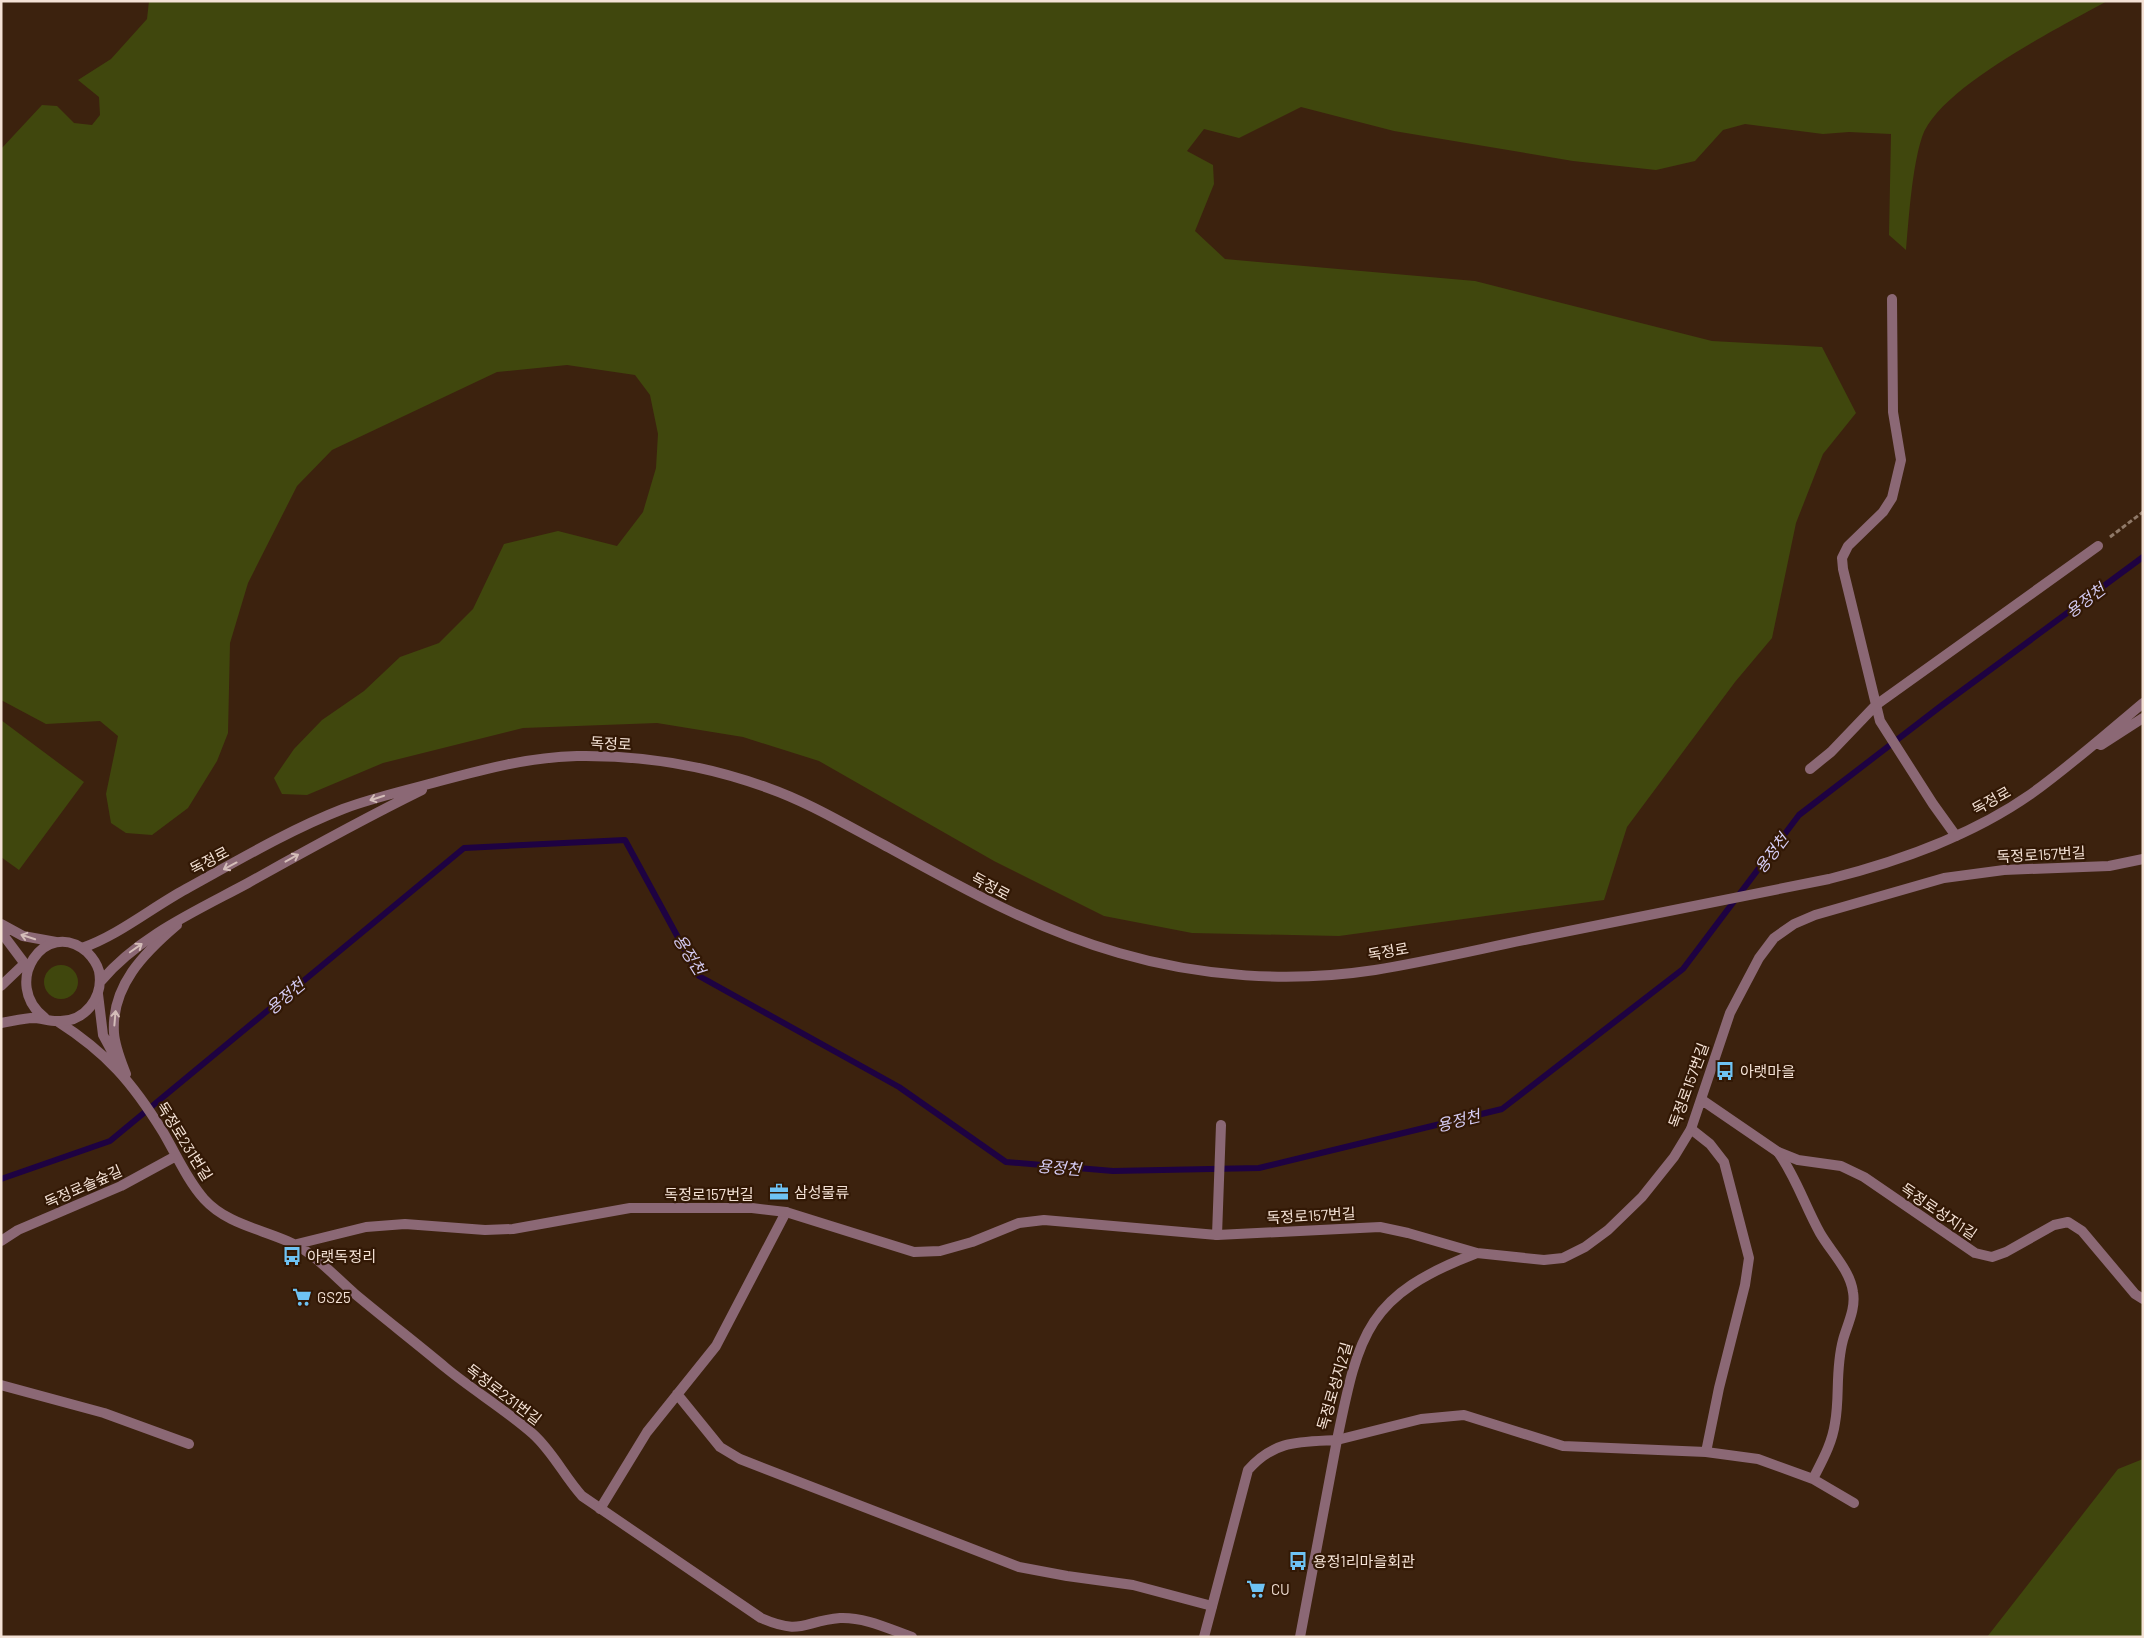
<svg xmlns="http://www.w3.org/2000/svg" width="2144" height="1638" viewBox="0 0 2144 1638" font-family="Barlow,'Noto Sans KR',sans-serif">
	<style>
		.green { fill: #40470d }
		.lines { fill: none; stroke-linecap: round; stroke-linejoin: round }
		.stream { stroke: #1e0242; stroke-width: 6 }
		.path { stroke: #907a69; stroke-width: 3; stroke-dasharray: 5 2.5; stroke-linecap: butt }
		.service { stroke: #8b6875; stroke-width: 10 }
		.minor { stroke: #8b6875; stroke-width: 10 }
		.tertiary { stroke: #8b6875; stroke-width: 10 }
		.oneway { stroke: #d4bdb9 }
		.labels { text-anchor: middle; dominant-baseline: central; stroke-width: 4.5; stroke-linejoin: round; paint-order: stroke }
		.street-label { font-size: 15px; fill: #f4e2d6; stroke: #321805 }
		.poi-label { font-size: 15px; fill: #f4e2d6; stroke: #321805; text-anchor: start }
		.water-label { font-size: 16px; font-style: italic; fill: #d5ccf4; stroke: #321805 }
	</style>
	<rect width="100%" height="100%" fill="#3c220e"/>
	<!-- green -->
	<path class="green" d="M149,1H2107C2061,27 1939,87 1922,137C1912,168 1909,216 1906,250L1889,235L1891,134L1849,132L1823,134L1745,124L1723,130L1695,161L1656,170L1573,161L1394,131L1301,107L1239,138L1204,129L1187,151L1213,165L1214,184L1195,231L1225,259L1475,281L1712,341L1822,347L1856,413L1823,454L1796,523L1772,638L1735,682L1627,827L1604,900L1339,936L1192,933L1104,916L994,861L819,761L743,737L657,723L523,728L383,763L307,795L282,794L274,778L294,749L322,720L364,691L400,657L439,643L473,609L504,544L558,531L617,546L643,512L656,468L658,434L650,395L635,375L567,365L497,372L332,450L297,486L248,583L230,643L228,733L217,761L188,808L152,835L126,833L111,823L106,794L118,736L100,721L46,724L1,700V149L42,105L57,106L74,123L92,125L100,115L99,97L78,80L111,59L147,19Z
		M1,720L84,782L19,870L1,857Z
		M44 982a17 17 0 1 1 34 0a17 17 0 1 1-34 0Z
		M2143,1459V1637H1987L2118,1469Z"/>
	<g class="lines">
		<!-- stream -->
		<path class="stream" d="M1,1179L110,1141L464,848L625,840L699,976L899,1087L1006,1162L1113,1171L1259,1168L1502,1109L1683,969L1799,815L1941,706L2143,557"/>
		<!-- path -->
		<path class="path" d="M2110,537L2143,512"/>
		<!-- service -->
		<path class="service" d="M1892,299L1893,412L1901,460L1892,498L1883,512L1848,546L1842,558L1843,569L1880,721L1933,804L1956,836
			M1810,769L1831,752L1876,705L2098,546
			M1691,1129L1710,1144L1724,1162L1749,1258L1745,1285L1719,1388L1706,1452
			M1778,1152C1796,1177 1805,1206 1820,1233C1831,1252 1850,1270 1853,1292C1856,1309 1847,1325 1843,1340C1835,1370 1840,1396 1835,1423C1832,1444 1822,1461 1813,1479
			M1217,1235L1221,1125
			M1,1385L104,1413L189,1444
			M677,1394L720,1447L740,1459L1019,1567L1067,1576L1133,1585L1212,1606
			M1337,1440L1421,1419L1464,1415L1563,1446L1706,1452L1758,1459L1813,1479L1854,1503
			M600,1509L647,1432L716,1346L786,1212"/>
		<!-- minor -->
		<path class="minor" d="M1,924L23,936L56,942
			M1,932L25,964
			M98,994L103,1035L117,1061
			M57,1021C107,1053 132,1082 163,1132C176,1154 187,1180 204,1199C232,1230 278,1230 310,1254C326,1266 340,1281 355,1294C385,1319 416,1343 446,1368C474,1391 506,1410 533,1434C553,1452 564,1476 582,1496L761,1618C802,1636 803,1621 840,1618C865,1617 889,1629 912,1637
			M126,1074C121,1061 115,1047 114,1033C111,986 144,953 177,925
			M1702,1100L1778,1152L1798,1160L1841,1166L1864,1177L1975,1253L1992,1257L2006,1252L2054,1225L2068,1222L2082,1231L2135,1294L2143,1299
			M1,1241L18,1230L121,1186L176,1156
			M297,1244L366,1227L405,1224L485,1230L513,1229L630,1208H752L786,1212L914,1252L940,1251L972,1242L1019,1223L1044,1220L1217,1235L1380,1227L1408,1233L1477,1253L1544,1260L1563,1258L1585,1247L1608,1230L1642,1197L1674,1157L1691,1129L1730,1013L1759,958L1774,938L1794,924L1815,915L1944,878L2004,870L2109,866L2143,859
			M1204,1637L1248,1470C1274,1440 1299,1442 1337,1440C1359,1332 1367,1295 1477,1253
			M1300,1637L1337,1440"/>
		<!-- tertiary -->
		<path class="tertiary" d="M2101,745L2143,718
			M82,948C119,935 151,908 186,889C237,861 289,830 343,809C375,797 408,790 440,781C485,769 530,757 577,756C641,755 708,766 768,788C808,802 846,825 884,845C960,887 1035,929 1119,953C1201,977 1290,983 1375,970C1430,961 1484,948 1539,937C1636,918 1732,898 1829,879C1900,861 1971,836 2031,794C2070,766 2106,734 2143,703
			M101,981C139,936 196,911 248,883C305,851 363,819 422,790
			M1,986L24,964
			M1,1023C11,1021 21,1019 31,1018C41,1018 48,1021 57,1021C85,1023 104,997 99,971C97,964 92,957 87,952C45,916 0,984 45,1018"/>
	</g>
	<!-- one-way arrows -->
	<defs><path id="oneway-shaft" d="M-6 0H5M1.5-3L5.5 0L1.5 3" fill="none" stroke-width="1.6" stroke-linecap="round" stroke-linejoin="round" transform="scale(1.25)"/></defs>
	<g class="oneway">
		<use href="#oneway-shaft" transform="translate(377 798) rotate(162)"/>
		<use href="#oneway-shaft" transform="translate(292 858) rotate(-29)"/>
		<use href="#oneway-shaft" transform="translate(230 866) rotate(152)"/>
		<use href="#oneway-shaft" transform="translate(28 937) rotate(-162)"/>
		<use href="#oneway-shaft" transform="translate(136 948) rotate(-35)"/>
		<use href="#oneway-shaft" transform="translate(115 1018) rotate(-85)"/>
	</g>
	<!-- icons -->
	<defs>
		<g id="bus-bare" transform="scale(1.5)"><path d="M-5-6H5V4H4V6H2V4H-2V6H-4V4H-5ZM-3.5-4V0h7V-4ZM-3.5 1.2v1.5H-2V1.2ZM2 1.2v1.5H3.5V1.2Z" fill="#6ec2f3" stroke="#321805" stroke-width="2.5" paint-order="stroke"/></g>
		<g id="office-bare" transform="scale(1.5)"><path d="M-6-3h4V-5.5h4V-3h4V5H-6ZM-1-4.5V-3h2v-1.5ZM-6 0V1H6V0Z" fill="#6ec2f3" stroke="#321805" stroke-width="2.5" paint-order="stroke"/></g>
		<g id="supermarket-bare" transform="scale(1.5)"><path d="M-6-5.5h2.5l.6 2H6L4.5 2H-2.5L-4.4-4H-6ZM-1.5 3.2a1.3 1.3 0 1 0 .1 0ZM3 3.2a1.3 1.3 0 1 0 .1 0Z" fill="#6ec2f3" stroke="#321805" stroke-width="2.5" paint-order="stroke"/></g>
	</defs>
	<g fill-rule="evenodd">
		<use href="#bus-bare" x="1725" y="1071"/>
		<use href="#office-bare" x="779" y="1192"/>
		<use href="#bus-bare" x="292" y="1256"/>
		<use href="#supermarket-bare" x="302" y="1297"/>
		<use href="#bus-bare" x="1298" y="1561"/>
		<use href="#supermarket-bare" x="1256" y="1589"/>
	</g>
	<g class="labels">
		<!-- street labels -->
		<g class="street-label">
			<text transform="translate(611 743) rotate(3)">독정로</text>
			<text transform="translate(1991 800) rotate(-29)">독정로</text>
			<text transform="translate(2041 854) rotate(-3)">독정로157번길</text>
			<text transform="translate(209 860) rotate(-28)">독정로</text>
			<text transform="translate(991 886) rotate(28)">독정로</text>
			<text transform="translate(1388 951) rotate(-10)">독정로</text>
			<text transform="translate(1688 1085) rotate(-70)">독정로157번길</text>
			<text transform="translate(185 1141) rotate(58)">독정로231번길</text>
			<text transform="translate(83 1186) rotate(-24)">독정로솔숲길</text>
			<text x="709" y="1194">독정로157번길</text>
			<text transform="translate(1939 1211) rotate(34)">독정로성지1길</text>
			<text transform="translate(1311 1215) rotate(-3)">독정로157번길</text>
			<text transform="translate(1334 1386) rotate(-74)">독정로성지2길</text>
			<text transform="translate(504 1394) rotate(37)">독정로231번길</text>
		</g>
		<!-- poi labels -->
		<g class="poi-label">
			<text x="1740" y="1071">아랫마을</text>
			<text x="794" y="1192">삼성물류</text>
			<text x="307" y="1256">아랫독정리</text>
			<text x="317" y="1297">GS25</text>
			<text x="1313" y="1561">용정1리마을회관</text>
			<text x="1271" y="1589">CU</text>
		</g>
		<!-- water labels -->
		<g class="water-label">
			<text transform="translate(2085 600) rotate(-37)">용정천</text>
			<text transform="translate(1771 853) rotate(-53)">용정천</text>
			<text transform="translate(690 954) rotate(58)">용정천</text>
			<text transform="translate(285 996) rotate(-40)">용정천</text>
			<text transform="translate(1458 1120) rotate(-14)">용정천</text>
			<text transform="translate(1059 1167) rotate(5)">용정천</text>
		</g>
	</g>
	<!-- border -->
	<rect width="2144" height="1638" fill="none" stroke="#f4e2d6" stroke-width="5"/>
</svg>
